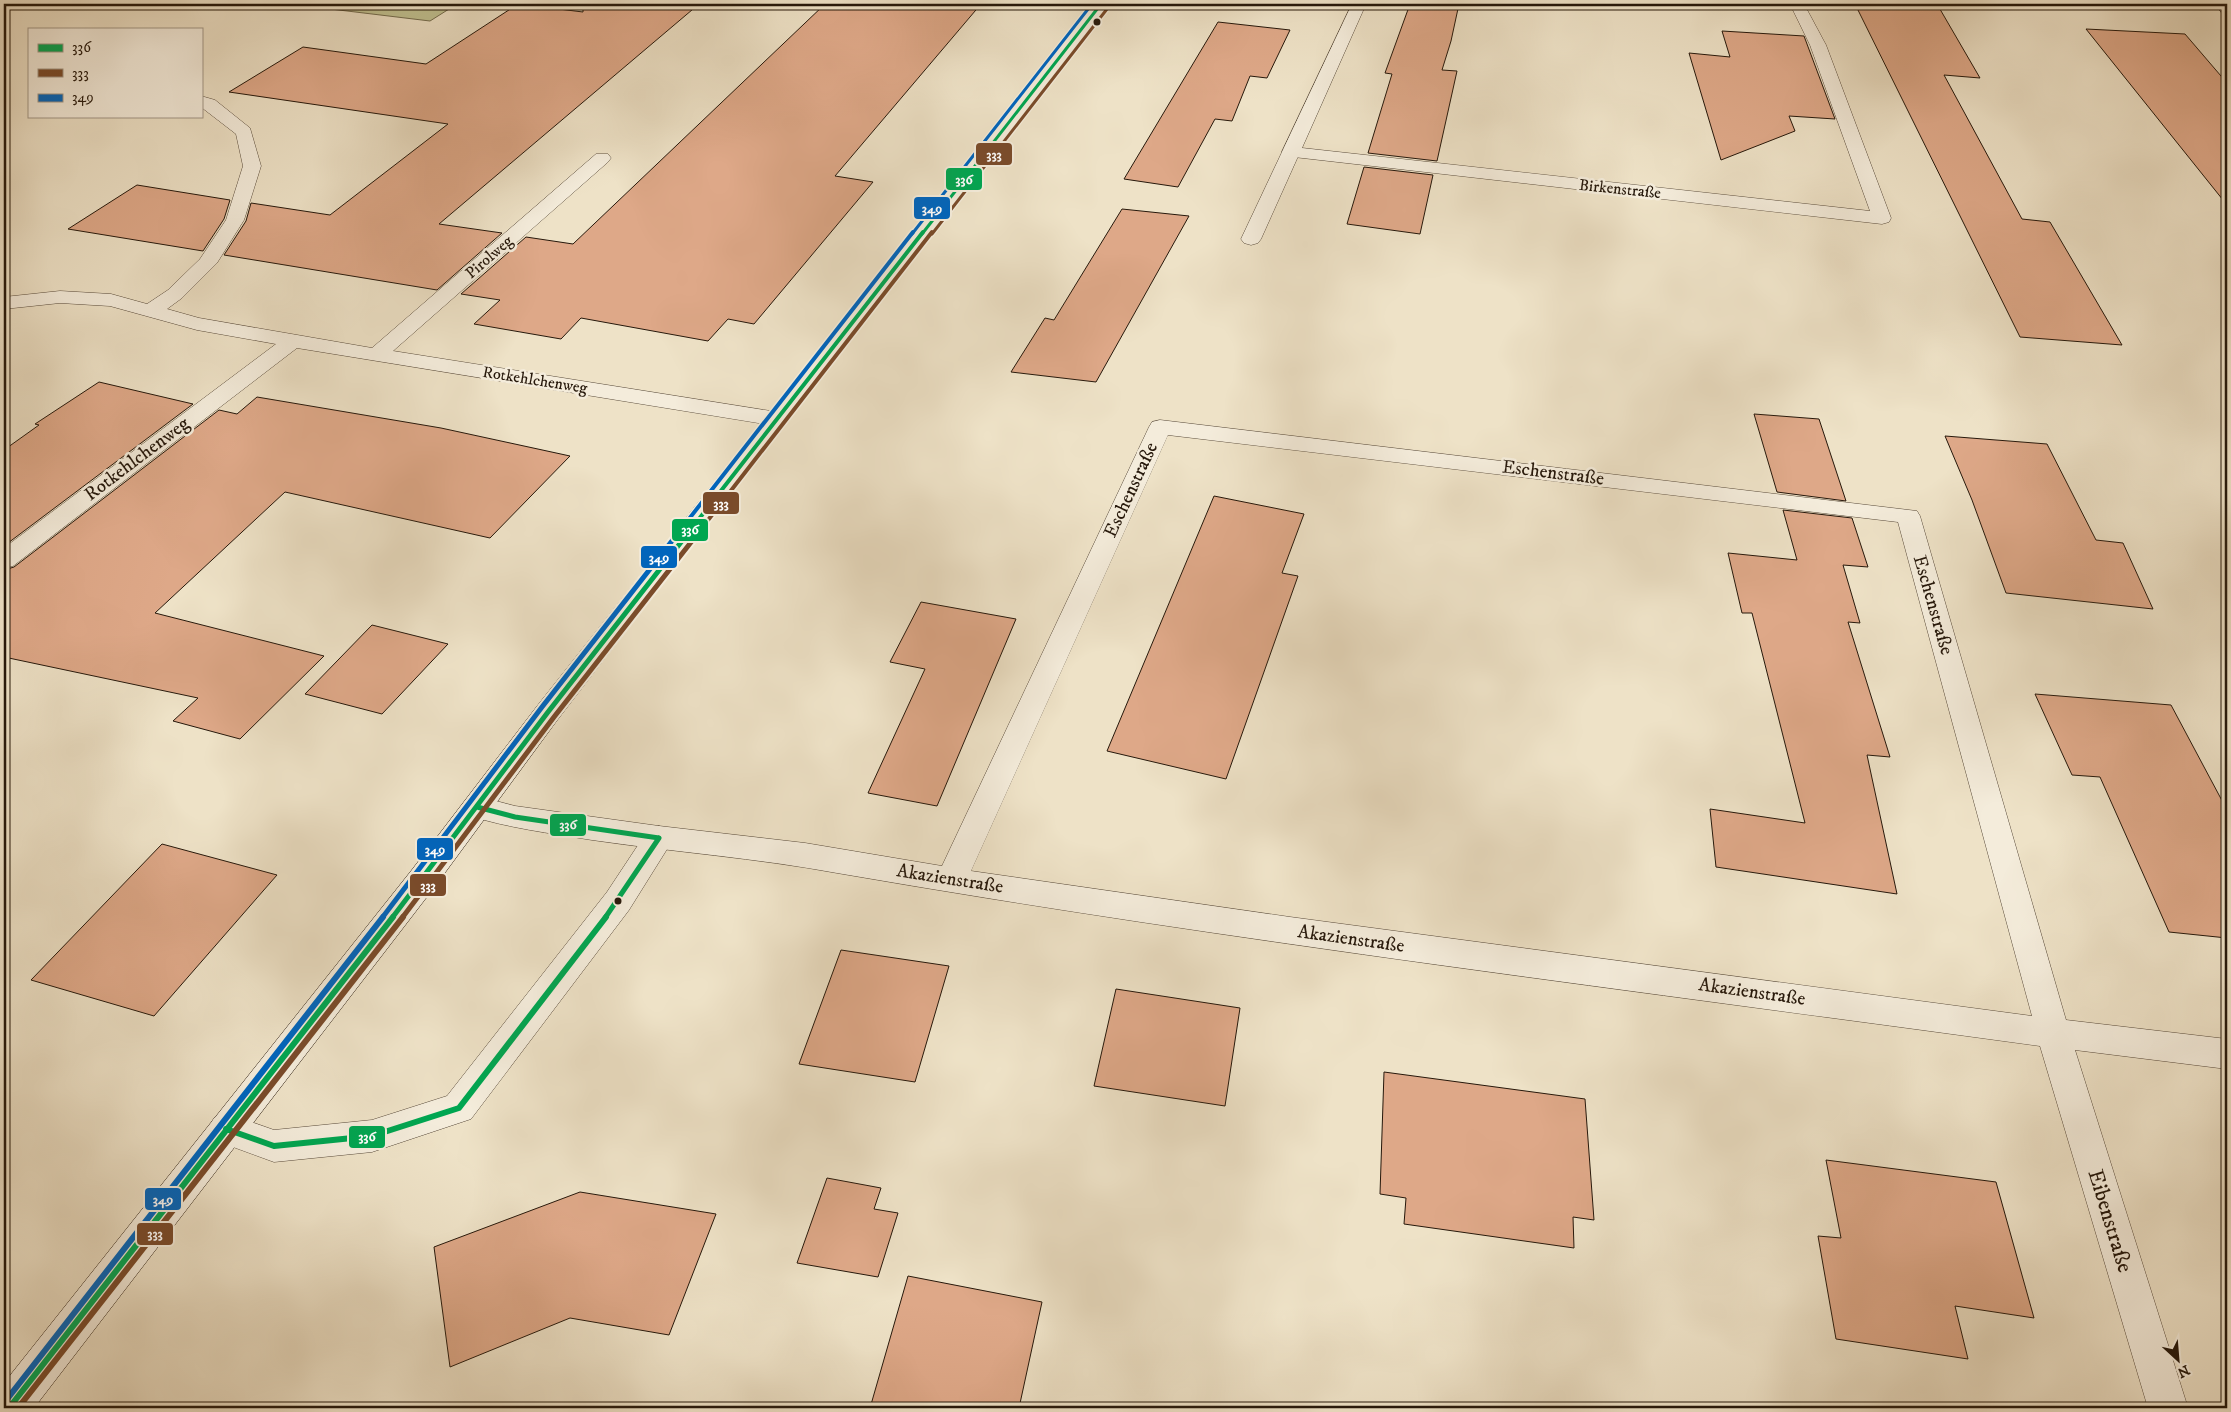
<svg xmlns="http://www.w3.org/2000/svg" width="2231" height="1412" viewBox="0 0 2231 1412" font-family="'IM FELL DW Pica',serif">
	<style>
		.green { fill: #c0c191; stroke: #736c4e }
		.building { fill: #dea888; stroke: #26180b }
		.lines { fill: none; stroke-linecap: round; stroke-linejoin: round }
		.lane-casing { stroke: #584a3a; stroke-width: 1 }
		.street-casing { stroke: #584a3a; stroke-width: 1 }
		.secondary-casing { stroke: #26180b; stroke-width: 1 }
		.lane { fill: #f4ecdb; fill-rule: evenodd }
		.street { fill: #f4ecdb; fill-rule: evenodd }
		.secondary { fill: #f4ecdb; fill-rule: evenodd }
		.bus-1-far3-casing { stroke: #f4ecdb; stroke-width: 5.5 }
		.bus-1-far2-casing { stroke: #f4ecdb; stroke-width: 7 }
		.bus-1-far1-casing { stroke: #f4ecdb; stroke-width: 9 }
		.bus-1-casing { stroke: #f4ecdb; stroke-width: 10 }
		.bus-2-far3-casing { stroke: #f4ecdb; stroke-width: 5.5 }
		.bus-2-far2-casing { stroke: #f4ecdb; stroke-width: 7 }
		.bus-2-far1-casing { stroke: #f4ecdb; stroke-width: 9 }
		.bus-2-casing { stroke: #f4ecdb; stroke-width: 10 }
		.bus-3-far3-casing { stroke: #f4ecdb; stroke-width: 5.5 }
		.bus-3-far2-casing { stroke: #f4ecdb; stroke-width: 7 }
		.bus-3-far1-casing { stroke: #f4ecdb; stroke-width: 9 }
		.bus-3-casing { stroke: #f4ecdb; stroke-width: 10 }
		.bus-1-far3 { stroke: #00a651; stroke-width: 3 }
		.bus-1-far2 { stroke: #00a651; stroke-width: 4 }
		.bus-1-far1 { stroke: #00a651; stroke-width: 5 }
		.bus-1 { stroke: #00a651; stroke-width: 6 }
		.bus-2-far3 { stroke: #7a4b2a; stroke-width: 3 }
		.bus-2-far2 { stroke: #7a4b2a; stroke-width: 4 }
		.bus-2-far1 { stroke: #7a4b2a; stroke-width: 5 }
		.bus-2 { stroke: #7a4b2a; stroke-width: 6 }
		.bus-3-far3 { stroke: #0065bd; stroke-width: 3 }
		.bus-3-far2 { stroke: #0065bd; stroke-width: 4 }
		.bus-3-far1 { stroke: #0065bd; stroke-width: 5 }
		.bus-3 { stroke: #0065bd; stroke-width: 6 }
		.bus-dot { fill: #26180b; stroke: #f4ecdb; stroke-width: 2 }
		.labels { text-anchor: middle; dominant-baseline: central; stroke-width: 5; stroke-linejoin: round; paint-order: stroke }
		.far-street-label { font-size: 16px; fill: #26180b; stroke: #f4ecdb }
		.street-label { font-size: 19px; fill: #26180b; stroke: #f4ecdb }
		.near-street-label { font-size: 22px; fill: #26180b; stroke: #f4ecdb }
		.line-badge { stroke: #f4ecdb; stroke-width: 2 }
		.badge-label { font-size: 14px; text-anchor: middle; font-weight: bold; fill: #fff }
	</style>
	<rect width="100%" height="100%" fill="#eee2c7"/>
	<filter id="stains"><feTurbulence type="fractalNoise" baseFrequency=".004" numOctaves="4"/><feColorMatrix values="0 0 0 0 .2 0 0 0 0 .09 0 0 0 0 .02 0 0 0 .5 -.17"/></filter>
	<radialGradient id="worn" r=".72"><stop offset=".6" stop-color="#630" stop-opacity="0"/><stop offset="1" stop-color="#630" stop-opacity=".3"/></radialGradient>
	<!-- green -->
	<path class="green" d="M319,4H457L430,21L314,7Z"/>
	<!-- building -->
	<path class="building" d="M518,4L583,12V4H699L439,224L502,233L437,290L224,255L246,221L251,203L330,215L448,124L229,92L303,47L426,64Z
		M825,4H981L835,176L873,182L754,324L728,319L708,341L581,318L561,339L474,324L500,300L461,294L526,237L573,244Z
		M1410,4H1459L1451,41L1442,70L1457,71L1437,161L1368,153L1392,74L1385,73Z
		M1855,4H1937L1980,78L1944,75L2022,219L2050,222L2122,345L2020,337Z
		M1218,22L1290,30L1267,78L1250,76L1232,121L1215,119L1178,187L1124,179Z
		M2086,29L2185,34L2227,83V205Z
		M1722,31L1804,36L1835,119L1789,116L1795,131L1721,160L1689,53L1730,57Z
		M1364,167L1433,175L1420,234L1347,224Z
		M137,185L230,200L224,219L203,251L68,229Z
		M1122,209L1189,216L1096,382L1011,372L1045,318L1054,320Z
		M99,382L193,404L4,546V450L39,425L35,424Z
		M257,397L441,428L570,456L490,538L285,492L155,613L324,656L240,739L173,721L198,698L4,657V570L14,567L219,410L237,414Z
		M1754,414L1819,419L1846,501L1777,492Z
		M1945,436L2047,444L2096,540L2123,543L2153,609L2006,593L1972,500Z
		M1214,496L1304,514L1282,573L1298,576L1226,779L1107,751Z
		M1783,510L1852,518L1868,567L1843,565L1860,623L1848,622L1890,757L1867,755L1897,894L1716,867L1710,809L1805,823L1752,613H1742L1728,553L1797,560Z
		M921,602L1016,619L937,806L868,793L925,669L890,662Z
		M372,625L448,644L382,714L305,694Z
		M2035,694L2171,705L2227,810V938L2169,932L2100,777L2072,775Z
		M162,844L277,875L154,1016L31,980Z
		M841,950L949,966L915,1082L799,1064Z
		M1116,989L1240,1008L1225,1106L1094,1086Z
		M1384,1072L1585,1099L1594,1220L1573,1217L1574,1248L1404,1224L1406,1198L1380,1194Z
		M1826,1160L1996,1182L2034,1318L1955,1306L1968,1359L1836,1339L1818,1236L1841,1238Z
		M827,1178L881,1188L874,1209L898,1213L878,1277L797,1263Z
		M580,1192L716,1214L669,1335L570,1318L450,1367L434,1247Z
		M908,1276L1042,1302L1019,1408H870Z"/>
	<g class="lines">
		<!-- lane casing -->
		<g class="lane-casing">
			<path id="lane" d="M1291,147L1297,148L1300,152L1261,239L1258,243L1251,245L1244,243L1241,239L1282,152L1285,148Z
				M659,826L670,830L674,838L629,910L471,1119L372,1152L274,1162L214,1140L208,1129L214,1118L226,1113L274,1130L372,1120L447,1096L607,892L648,830Z"/>
		</g>
		<!-- street casing -->
		<g class="street-casing">
			<path id="street" d="M1352,4H1366L1302,148L1870,211L1810,45L1790,4H1804L1826,45L1891,218L1889,222L1882,224L1285,156L1282,152Z
				M2215,4H2227V14L2222,13Z
				M201,96L215,100L250,128L261,166L244,220L217,263L182,298L167,309L199,318L372,348L596,154H608L611,158L608,162L393,351L777,412L785,414L788,419L785,424L777,426L297,348L13,566L4,568V548L276,344L197,330L110,306L60,303L4,309V297L60,291L111,294L147,304L168,290L200,259L226,220L243,166L236,134L201,107Z
				M1160,420L1917,511L1920,516L2066,1020L2227,1039V1069L2075,1050L2188,1408H2148L2040,1046C1639,991 1236,942 837,873C756,858 674,852 592,840C549,833 508,828 467,815L462,807L467,799L477,796L515,806L659,826L805,843L942,866L1149,427L1152,422ZM1168,435L1898,522L2032,1016L1290,917L971,871Z"/>
		</g>
		<!-- secondary casing -->
		<g class="secondary-casing">
			<path id="secondary" d="M1093,4H1108L558,719L433,889L34,1408H4V1383L411,871L538,705Z"/>
		</g>
		<!-- lane -->
		<use href="#lane" class="lane"/>
		<!-- street -->
		<use href="#street" class="street"/>
		<!-- secondary -->
		<use href="#secondary" class="secondary"/>
		<!-- bus-1-far3 casing -->
		<g class="bus-1-far3-casing">
			<path id="bus-1-far3" d="M922,234L1101,4"/>
		</g>
		<!-- bus-1-far2 casing -->
		<g class="bus-1-far2-casing">
			<path id="bus-1-far2" d="M688,533L923,232"/>
		</g>
		<!-- bus-1-far1 casing -->
		<g class="bus-1-far1-casing">
			<path id="bus-1-far1" d="M477,807L515,817L659,838
				M392,918L548,712L689,532
				M605,918L659,838"/>
		</g>
		<!-- bus-1 casing -->
		<g class="bus-1-casing">
			<path id="bus-1" d="M226,1129L274,1146L372,1136L459,1108L606,917
				M9,1408L393,917"/>
		</g>
		<!-- bus-2-far3 casing -->
		<g class="bus-2-far3-casing">
			<path id="bus-2-far3" d="M932,234L1107,9"/>
		</g>
		<!-- bus-2-far2 casing -->
		<g class="bus-2-far2-casing">
			<path id="bus-2-far2" d="M698,533L932,232"/>
		</g>
		<!-- bus-2-far1 casing -->
		<g class="bus-2-far1-casing">
			<path id="bus-2-far1" d="M402,918L554,717L699,532"/>
		</g>
		<!-- bus-2 casing -->
		<g class="bus-2-casing">
			<path id="bus-2" d="M18,1408L403,917"/>
		</g>
		<!-- bus-3-far3 casing -->
		<g class="bus-3-far3-casing">
			<path id="bus-3-far3" d="M912,234L1092,4"/>
		</g>
		<!-- bus-3-far2 casing -->
		<g class="bus-3-far2-casing">
			<path id="bus-3-far2" d="M678,533L913,232"/>
		</g>
		<!-- bus-3-far1 casing -->
		<g class="bus-3-far1-casing">
			<path id="bus-3-far1" d="M382,918L542,707L679,532"/>
		</g>
		<!-- bus-3 casing -->
		<g class="bus-3-casing">
			<path id="bus-3" d="M4,1403L383,917"/>
		</g>
		<!-- bus-1-far3 -->
		<use href="#bus-1-far3" class="bus-1-far3"/>
		<!-- bus-1-far2 -->
		<use href="#bus-1-far2" class="bus-1-far2"/>
		<!-- bus-1-far1 -->
		<use href="#bus-1-far1" class="bus-1-far1"/>
		<!-- bus-1 -->
		<use href="#bus-1" class="bus-1"/>
		<!-- bus-2-far3 -->
		<use href="#bus-2-far3" class="bus-2-far3"/>
		<!-- bus-2-far2 -->
		<use href="#bus-2-far2" class="bus-2-far2"/>
		<!-- bus-2-far1 -->
		<use href="#bus-2-far1" class="bus-2-far1"/>
		<!-- bus-2 -->
		<use href="#bus-2" class="bus-2"/>
		<!-- bus-3-far3 -->
		<use href="#bus-3-far3" class="bus-3-far3"/>
		<!-- bus-3-far2 -->
		<use href="#bus-3-far2" class="bus-3-far2"/>
		<!-- bus-3-far1 -->
		<use href="#bus-3-far1" class="bus-3-far1"/>
		<!-- bus-3 -->
		<use href="#bus-3" class="bus-3"/>
	</g>
	<!-- markers -->
	<g class="bus-dot">
		<circle cx="1097" cy="22" r="4.5"/>
		<circle cx="618" cy="901" r="4.5"/>
	</g>
	<g class="labels">
		<!-- far-street labels -->
		<g class="far-street-label">
			<text transform="translate(1620 189) rotate(6)">Birkenstraße</text>
			<text transform="translate(489 257) rotate(-41)">Pirolweg</text>
			<text transform="translate(535 380) rotate(9)">Rotkehlchenweg</text>
		</g>
		<!-- street labels -->
		<g class="street-label">
			<text transform="translate(137 459) rotate(-37)">Rotkehlchenweg</text>
			<text transform="translate(1553 473) rotate(7)">Eschenstraße</text>
			<text transform="translate(1131 490) rotate(-65)">Eschenstraße</text>
			<text transform="translate(1933 605) rotate(74)">Eschenstraße</text>
			<text transform="translate(950 879) rotate(9)">Akazienstraße</text>
			<text transform="translate(1351 939) rotate(8)">Akazienstraße</text>
			<text transform="translate(1752 992) rotate(8)">Akazienstraße</text>
		</g>
		<!-- near-street labels -->
		<g class="near-street-label">
			<text transform="translate(2110 1221) rotate(73)">Eibenstraße</text>
		</g>
	</g>
	<g class="line-badge">
		<rect x="975" y="142" width="38" height="24" rx="5" fill="#7a4b2a"/>
		<rect x="945" y="167" width="38" height="24" rx="5" fill="#00a651"/>
		<rect x="913" y="196" width="38" height="24" rx="5" fill="#0065bd"/>
		<rect x="702" y="491" width="38" height="24" rx="5" fill="#7a4b2a"/>
		<rect x="671" y="518" width="38" height="24" rx="5" fill="#00a651"/>
		<rect x="640" y="545" width="38" height="24" rx="5" fill="#0065bd"/>
		<rect x="549" y="813" width="38" height="24" rx="5" fill="#00a651"/>
		<rect x="416" y="837" width="38" height="24" rx="5" fill="#0065bd"/>
		<rect x="409" y="873" width="38" height="24" rx="5" fill="#7a4b2a"/>
		<rect x="348" y="1125" width="38" height="24" rx="5" fill="#00a651"/>
		<rect x="144" y="1187" width="38" height="24" rx="5" fill="#0065bd"/>
		<rect x="136" y="1222" width="38" height="24" rx="5" fill="#7a4b2a"/>
	</g>
	<g class="badge-label">
		<text x="994" y="159">333</text>
		<text x="964" y="184">336</text>
		<text x="932" y="213">349</text>
		<text x="721" y="508">333</text>
		<text x="690" y="534">336</text>
		<text x="659" y="562">349</text>
		<text x="568" y="829">336</text>
		<text x="435" y="854">349</text>
		<text x="428" y="890">333</text>
		<text x="367" y="1141">336</text>
		<text x="163" y="1204">349</text>
		<text x="155" y="1238">333</text>
	</g>
	<!-- margin -->
	<rect width="2231" height="1412" fill="none" stroke="#eee2c7" stroke-width="20"/>
	<rect x="5" y="5" width="2221" height="1402" fill="none" stroke="#26180b" stroke-width="2.5"/>
	<rect x="10" y="10" width="2211" height="1392" fill="none" stroke="#26180b"/>
	<!-- legend -->
	<rect x="28" y="28" width="175" height="90" fill="#f4ecdb" stroke="#a29788"/>
	<rect x="38" y="44" width="25" height="8" fill="#00a651" stroke="#a29788"/>
	<text x="72" y="52" font-size="15" fill="#26180b">336</text>
	<rect x="38" y="69" width="25" height="8" fill="#7a4b2a" stroke="#a29788"/>
	<text x="72" y="78" font-size="15" fill="#26180b">333</text>
	<rect x="38" y="94" width="25" height="8" fill="#0065bd" stroke="#a29788"/>
	<text x="72" y="102" font-size="15" fill="#26180b">349</text>
	<!-- north arrow -->
	<g transform="translate(2178 1360) rotate(154)" stroke="#f4ecdb" stroke-width="4" paint-order="stroke">
	<path d="M0-4L9 19L0 12L-9 19Z" fill="#26180b"/>
	<text y="-8" font-size="14" font-weight="bold" text-anchor="middle" fill="#26180b">N</text>
	</g>
	<rect width="100%" height="100%" filter="url(#stains)"/>
	<rect width="100%" height="100%" fill="url(#worn)"/>
</svg>
